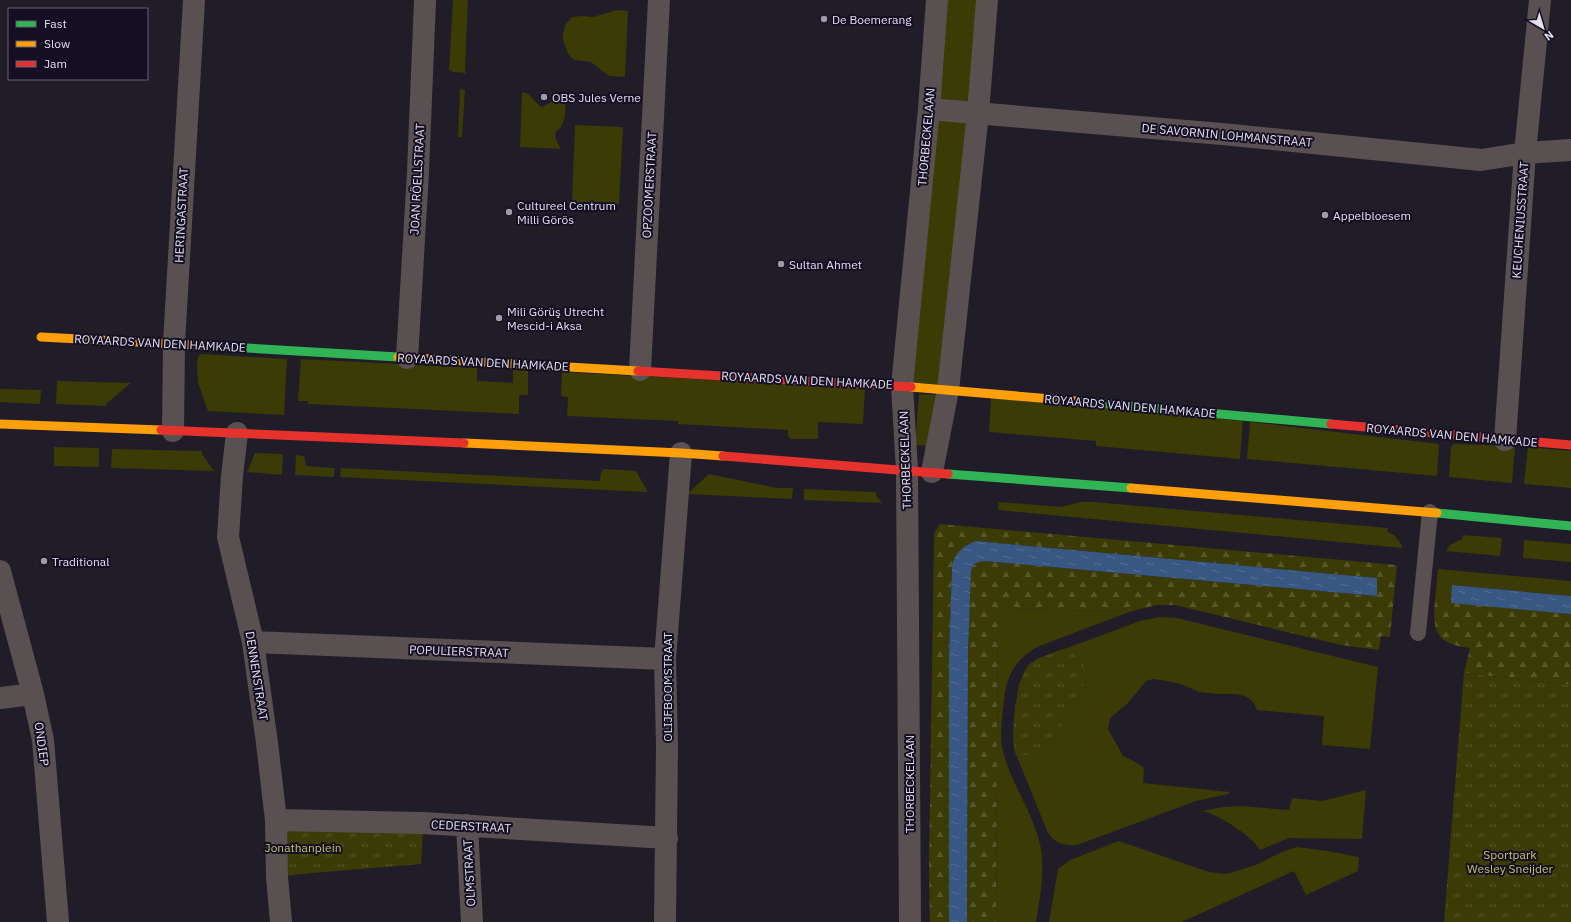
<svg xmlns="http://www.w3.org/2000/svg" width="1571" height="922" viewBox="0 0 1571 922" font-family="'IBM Plex Sans',sans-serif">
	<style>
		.green { fill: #3a3b05 }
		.forest { fill: url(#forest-firs) }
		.park { fill: url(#park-tufts) }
		.water { fill: url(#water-ripples) }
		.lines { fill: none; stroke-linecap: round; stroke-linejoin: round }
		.lane { stroke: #595051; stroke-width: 16 }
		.street { stroke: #595051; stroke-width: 22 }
		.fast { stroke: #30b455; stroke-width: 9 }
		.slow { stroke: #ff9f0a; stroke-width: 9 }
		.jam { stroke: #e5322d; stroke-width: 9 }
		.poi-dot { fill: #9f9ba9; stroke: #150f23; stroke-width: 1.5 }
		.labels { text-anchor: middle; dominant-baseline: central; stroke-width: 4; stroke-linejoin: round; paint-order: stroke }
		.poi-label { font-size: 12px; fill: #e3dfee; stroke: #150f23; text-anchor: start }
		.street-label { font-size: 12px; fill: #e3dfee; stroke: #150f23 }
		.park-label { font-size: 12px; fill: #c1c669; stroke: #150f23 }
	</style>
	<defs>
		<pattern id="forest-firs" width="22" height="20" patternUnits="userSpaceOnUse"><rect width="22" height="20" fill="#3a3b05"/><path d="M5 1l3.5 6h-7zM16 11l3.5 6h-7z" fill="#56572a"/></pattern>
		<pattern id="park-tufts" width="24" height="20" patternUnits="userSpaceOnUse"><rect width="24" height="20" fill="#3a3b05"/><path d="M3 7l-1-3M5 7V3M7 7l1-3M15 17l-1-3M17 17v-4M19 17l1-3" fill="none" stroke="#56572a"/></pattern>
		<pattern id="water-ripples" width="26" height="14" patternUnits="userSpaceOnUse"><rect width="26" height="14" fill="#385783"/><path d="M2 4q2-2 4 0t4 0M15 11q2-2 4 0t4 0" fill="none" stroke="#556f95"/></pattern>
	</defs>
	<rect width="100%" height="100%" fill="#201d28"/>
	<!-- green -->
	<path class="green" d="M453,0H468L465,68L466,73L453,72L449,70Z
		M937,0H987L948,390L902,386Z
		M617,10L628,11L625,77L609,76L591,62L574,60L568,54L563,40V35L565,25L572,17L582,16L593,17Z
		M460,89L465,90L462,137H458Z
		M522,92C532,93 534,103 542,107L557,99L564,101C567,108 565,120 561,127C559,130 556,130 555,134C555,140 559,145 561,149L520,147Z
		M575,125L623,127L619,204L572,203Z
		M201,354L287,359L284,415L208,411L198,383L197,364L198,357Z
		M301,359L477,368V381L513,383V370L528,371V395H519V414L308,404V401H298Z
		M562,372L865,388L863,424L818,422V439H791L788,436V430L678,424V421L567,416L568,397L561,396Z
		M57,381L131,383L106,404V406L56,404Z
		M0,389L41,390L40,404L0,402Z
		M919,394L938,395L934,446L915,445Z
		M991,398L1243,421L1240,459L1096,446V441L989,432Z
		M1250,422L1439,444L1437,476L1247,459Z
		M1454,444L1515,446L1512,483L1449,477L1451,447Z
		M54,447L99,448V467L54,466Z
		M1528,447L1571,451V488L1524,484Z
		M112,449L202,451V454L214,471L111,468Z
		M254,453L283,454L282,475L247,472L254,456Z
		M296,455L304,456L306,466L334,468V477L295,475Z
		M341,468L600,481L601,472L604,469L636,471L648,492L340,477Z
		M709,474L777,488H793L792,499L687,494Z
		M804,489L876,492V495L882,503L804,500Z
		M999,502L1061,507L1081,502H1094L1388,528L1387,532C1395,534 1400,541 1403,548L998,510Z
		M1463,535L1502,538L1500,556L1446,551L1450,545L1462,539Z
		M1524,540L1571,544V562L1523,558Z
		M1438,569L1571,581V596L1453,585L1451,603L1435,601Z
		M998,609L1132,611L1037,647C1015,660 1006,676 1004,701C1002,716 1000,732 1002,747C1009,782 1035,814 1041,849C1045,873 1040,898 1036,922H996Z
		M1160,617L1177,618L1378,667L1370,749L1322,745L1324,716L1257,710L1254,703L1247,697L1237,694H1217L1199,692L1181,684L1167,681L1153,679L1146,681L1128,703L1110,718L1108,729L1123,756L1137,763L1144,768L1143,783L1230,792L1228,794L1196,801L1077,845C1063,846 1054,843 1047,831L1014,749V724L1019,684L1028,667L1037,659L1140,621Z
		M1366,790L1362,839L1289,838L1260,850C1251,835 1220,816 1203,811L1223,807L1241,806L1289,810L1292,798L1322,801Z
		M1119,841L1209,872L1226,874L1256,865L1284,851L1297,847L1328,851L1359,857L1358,871L1306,895L1294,871L1182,922H1049L1058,869L1070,860Z"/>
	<!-- forest -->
	<path class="forest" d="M940,524L1397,565L1390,637L1381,636L1379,650L1341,645L1175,605H1157L1132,611L998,609L996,922H967L968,655L971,571L973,564L982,561L996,562L1377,596V578L996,543L976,541L967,545L952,566L949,654V922H930L929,869L934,533Z
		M1435,601L1571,614V685L1464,673L1470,648C1437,644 1432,633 1435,601Z"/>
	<!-- park -->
	<path class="park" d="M1063,649L1068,650L1082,660L1086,675L1079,698L1048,746L1031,755H1016C1009,736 1016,683 1027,667C1035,657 1052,654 1063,649Z
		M1464,673L1571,685V922H1444Z
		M276,820L423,823L421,864L301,874L277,877Z"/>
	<!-- water -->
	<path class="water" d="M976,541L1377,578V596L996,562L982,561L974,564L971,571L968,655L967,922H949V654L952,566C955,552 963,546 976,541Z
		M1452,585L1571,596V614L1451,603Z"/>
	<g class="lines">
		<!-- lane -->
		<path class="lane" d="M1418,633L1430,512"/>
		<!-- street -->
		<path class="street" d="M929,109L1222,134L1481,160L1525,153L1571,150
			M407,358L418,172L425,0
			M640,370L659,0
			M173,431L174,343L194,0
			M237,433L232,476L228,537L253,642L267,743L276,820L277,877L281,922
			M1505,440L1525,153L1540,0
			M932,472L948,390L978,113L987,0
			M0,571L33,694L43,740L58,922
			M253,642L665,659
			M0,698L33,694
			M276,820L423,823L667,838
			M467,825L472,922
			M665,922L667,746L665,659L681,453
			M910,922L907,470L902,386L929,109L937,0"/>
		<!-- fast -->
		<path class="fast" d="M213,346L398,357
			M1075,401L1331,424
			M948,474L1131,488
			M1437,513L1571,526"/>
		<!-- slow -->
		<path class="slow" d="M41,337L213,346
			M398,357L638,371
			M911,387L1075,401
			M0,424L161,430
			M464,443L681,453L723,456
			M1131,488L1437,513"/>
		<!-- jam -->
		<path class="jam" d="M638,371L911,387
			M1331,424L1571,445
			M161,430L464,443
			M723,456L948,474"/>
	</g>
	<!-- markers -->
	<g class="poi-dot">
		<circle cx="824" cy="19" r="4"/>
		<circle cx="544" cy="97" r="4"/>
		<circle cx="509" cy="212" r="4"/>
		<circle cx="1325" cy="215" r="4"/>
		<circle cx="781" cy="264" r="4"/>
		<circle cx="499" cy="318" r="4"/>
		<circle cx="44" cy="561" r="4"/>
	</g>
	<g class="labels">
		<!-- poi labels -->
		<g class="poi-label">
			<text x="832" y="19">De Boemerang</text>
			<text x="552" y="97">OBS Jules Verne</text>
			<text x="517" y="205">Cultureel Centrum<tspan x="517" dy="14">Milli Görös</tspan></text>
			<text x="1333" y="215">Appelbloesem</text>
			<text x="789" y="264">Sultan Ahmet</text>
			<text x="507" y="311">Mili Görüş Utrecht<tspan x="507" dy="14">Mescid-i Aksa</tspan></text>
			<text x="52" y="561">Traditional</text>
		</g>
		<!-- street labels -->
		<g class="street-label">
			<text transform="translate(1227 135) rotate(5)">DE SAVORNIN LOHMANSTRAAT</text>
			<text transform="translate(926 137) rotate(-85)">THORBECKELAAN</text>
			<text transform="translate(417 179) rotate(-87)">JOAN RÖELLSTRAAT</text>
			<text transform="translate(649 185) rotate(-87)">OPZOOMERSTRAAT</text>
			<text transform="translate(181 215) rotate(-87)">HERINGASTRAAT</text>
			<text transform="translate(1520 220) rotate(-86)">KEUCHENIUSSTRAAT</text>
			<text transform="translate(160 343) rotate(3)">ROYAARDS VAN DEN HAMKADE</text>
			<text transform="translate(483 362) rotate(3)">ROYAARDS VAN DEN HAMKADE</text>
			<text transform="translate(807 380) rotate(3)">ROYAARDS VAN DEN HAMKADE</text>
			<text transform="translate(1130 406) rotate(5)">ROYAARDS VAN DEN HAMKADE</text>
			<text transform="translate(1452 435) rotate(5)">ROYAARDS VAN DEN HAMKADE</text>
			<text transform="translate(905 460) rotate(-92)">THORBECKELAAN</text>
			<text transform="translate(459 651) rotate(2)">POPULIERSTRAAT</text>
			<text transform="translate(257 676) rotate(81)">DENNENSTRAAT</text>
			<text transform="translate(667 687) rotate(-90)">OLIJFBOOMSTRAAT</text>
			<text transform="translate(42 744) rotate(82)">ONDIEP</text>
			<text transform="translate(909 784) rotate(-90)">THORBECKELAAN</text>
			<text transform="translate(471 826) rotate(3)">CEDERSTRAAT</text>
			<text transform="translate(469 873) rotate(-93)">OLMSTRAAT</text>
		</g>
		<!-- park labels -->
		<g class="park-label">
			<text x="303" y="847">Jonathanplein</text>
			<text x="1510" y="854">Sportpark<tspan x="1510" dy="14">Wesley Sneijder</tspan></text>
		</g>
	</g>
	<!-- legend -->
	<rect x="8" y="8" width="140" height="72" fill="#150f23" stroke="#676274"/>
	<rect x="16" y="21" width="20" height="6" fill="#30b455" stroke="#676274"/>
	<text x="44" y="28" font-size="12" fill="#e3dfee">Fast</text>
	<rect x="16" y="41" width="20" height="6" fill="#ff9f0a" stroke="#676274"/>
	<text x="44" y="48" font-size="12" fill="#e3dfee">Slow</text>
	<rect x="16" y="61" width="20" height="6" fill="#e5322d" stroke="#676274"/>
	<text x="44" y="68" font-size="12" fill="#e3dfee">Jam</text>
	<!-- north arrow -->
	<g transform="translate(1543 28) rotate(142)" stroke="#150f23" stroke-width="3" paint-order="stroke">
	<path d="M0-3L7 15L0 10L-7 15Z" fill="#e3dfee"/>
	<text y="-6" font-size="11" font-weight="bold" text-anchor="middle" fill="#e3dfee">N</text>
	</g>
</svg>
